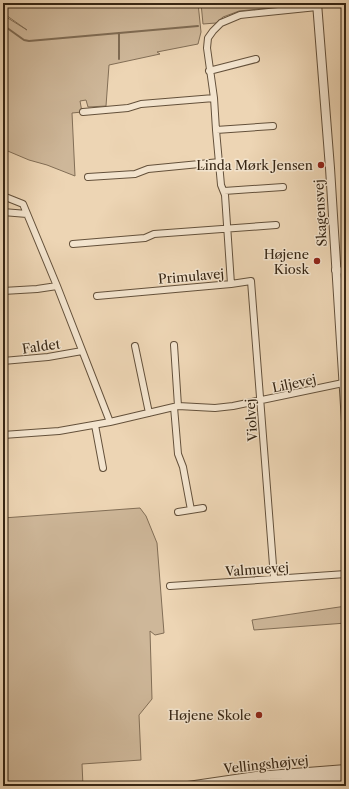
<svg xmlns="http://www.w3.org/2000/svg" width="349" height="789" viewBox="0 0 349 789" font-family="'Libre Caslon Text',serif">
	<style>
		.green { fill: #ceb799; stroke: #826e56 }
		.lines { fill: none; stroke-linecap: round; stroke-linejoin: round }
		.stream { stroke: #7f6b53; stroke-width: 2 }
		.minor-casing { stroke: #64513b; stroke-width: 8 }
		.tertiary-casing { stroke: #64513b; stroke-width: 10 }
		.minor { stroke: #f3e4ce; stroke-width: 6 }
		.tertiary { stroke: #f3e4ce; stroke-width: 8 }
		.poi-dot { fill: #8f2418; stroke: #f3e4ce; stroke-width: 1.5 }
		.labels { text-anchor: middle; dominant-baseline: central; stroke-width: 3; stroke-linejoin: round; paint-order: stroke }
		.poi-label { font-size: 13px; fill: #362513; stroke: #f3e4ce; text-anchor: end }
		.street-label { font-size: 13px; fill: #362513; stroke: #f3e4ce }
	</style>
	<rect width="100%" height="100%" fill="#edd5b4"/>
	<filter id="stains"><feTurbulence type="fractalNoise" baseFrequency=".005" numOctaves="4"/><feColorMatrix values="0 0 0 0 .2 0 0 0 0 .09 0 0 0 0 .02 0 0 0 .5 -.17"/></filter>
	<radialGradient id="worn" r=".72"><stop offset=".6" stop-color="#630" stop-opacity="0"/><stop offset="1" stop-color="#630" stop-opacity=".3"/></radialGradient>
	<!-- green -->
	<path class="green" d="M3,3H198L201,32L198,44L157,52L160,54L109,65L106,106L88,107L86,100L80,101L82,112L72,113L75,176L47,165L29,160L3,149V15L27,30L3,13Z
		M201,3H299V5L239,11L223,17L216,23L203,24Z
		M140,508L146,516L157,543L164,633L155,635L150,631L152,699L139,715L141,760L82,764L83,786H3V518Z
		M346,606V623L254,630L252,620Z"/>
	<g class="lines">
		<!-- stream -->
		<path class="stream" d="M3,25L24,40L29,41L198,26
			M119,59V33"/>
		<!-- minor casing -->
		<g class="minor-casing">
			<path id="minor" d="M209,71L256,59
				M83,112L128,108L141,104L214,98
				M216,130L273,126
				M88,177L135,174L148,169L220,162
				M224,191L283,187
				M3,196L23,204L57,286L110,422
				M3,212L27,214
				M73,244L145,238L154,234L276,225
				M335,270L346,271
				M231,284L251,281L274,578
				M3,291L37,289L57,286
				M97,296L231,284L225,195L221,185L216,130L214,98L207,48L208,38L213,31L221,23L240,15L317,7
				M174,345L178,406
				M135,346L149,413
				M3,361L48,357L82,351
				M174,407L178,454L183,467L191,510
				M95,425L103,468
				M3,435L59,431L110,422L178,406L215,408L233,406L343,383
				M178,512L203,508
				M170,586L346,574"/>
		</g>
		<!-- tertiary casing -->
		<g class="tertiary-casing">
			<path id="tertiary" d="M317,3L330,168L346,422
				M188,786L256,776L346,769
				M233,786L346,777"/>
		</g>
		<!-- minor -->
		<use href="#minor" class="minor"/>
		<!-- tertiary -->
		<use href="#tertiary" class="tertiary"/>
	</g>
	<!-- markers -->
	<g class="poi-dot">
		<circle cx="321" cy="165" r="4"/>
		<circle cx="317" cy="261" r="4"/>
		<circle cx="259" cy="715" r="4"/>
	</g>
	<g class="labels">
		<!-- poi labels -->
		<g class="poi-label">
			<text x="313" y="165">Linda Mørk Jensen</text>
			<text x="309" y="254">Højene<tspan x="309" dy="15">Kiosk</tspan></text>
			<text x="251" y="715">Højene Skole</text>
		</g>
		<!-- street labels -->
		<g class="street-label">
			<text transform="translate(320 213) rotate(-93)">Skagensvej</text>
			<text transform="translate(191 276) rotate(-5)">Primulavej</text>
			<text transform="translate(41 346) rotate(-8)">Faldet</text>
			<text transform="translate(294 383) rotate(-12)">Liljevej</text>
			<text transform="translate(251 420) rotate(-94)">Violvej</text>
			<text transform="translate(257 569) rotate(-4)">Valmuevej</text>
			<text transform="translate(266 764) rotate(-6)">Vellingshøjvej</text>
		</g>
	</g>
	<!-- margin -->
	<rect width="349" height="789" fill="none" stroke="#edd5b4" stroke-width="16"/>
	<rect x="4" y="4" width="341" height="781" fill="none" stroke="#362513" stroke-width="2"/>
	<rect x="8" y="8" width="333" height="773" fill="none" stroke="#362513"/>
	<rect width="100%" height="100%" filter="url(#stains)"/>
	<rect width="100%" height="100%" fill="url(#worn)"/>
</svg>
